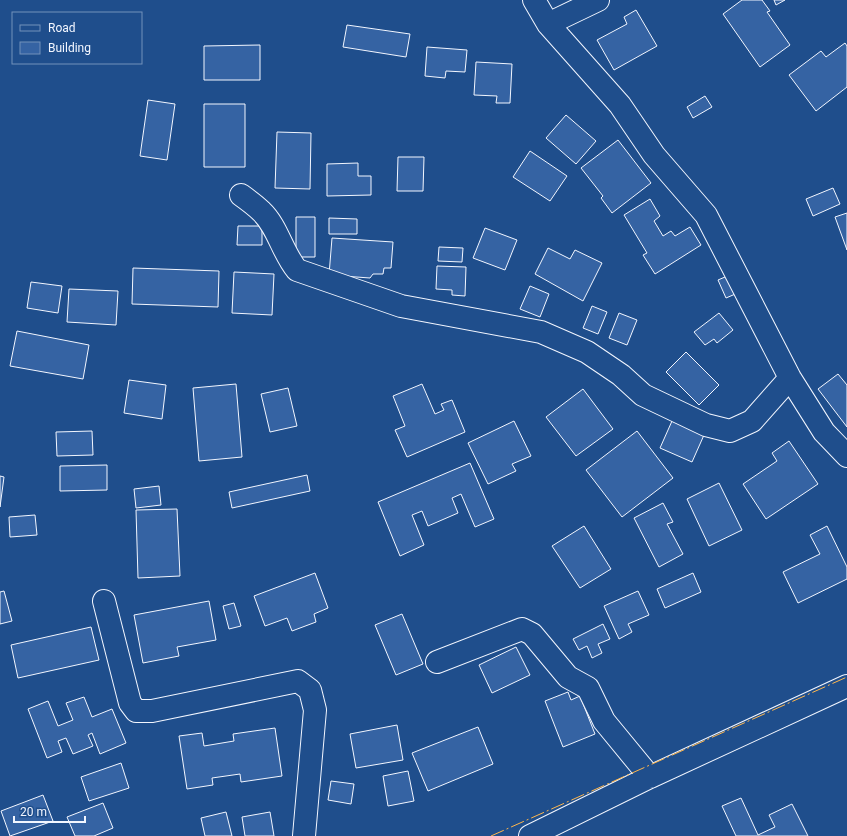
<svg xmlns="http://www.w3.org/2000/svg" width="847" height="836" viewBox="0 0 847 836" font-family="Roboto,sans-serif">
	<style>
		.building { fill: #3563a3; stroke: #f2f6ff }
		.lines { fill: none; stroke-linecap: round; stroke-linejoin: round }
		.minor-casing { stroke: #f2f6ff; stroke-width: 24 }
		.minor { stroke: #1f4e8c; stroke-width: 22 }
		.power { stroke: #ffb74d; stroke-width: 1; stroke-dasharray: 14 3 2 3; stroke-linecap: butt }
	</style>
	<rect width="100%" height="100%" fill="#1f4e8c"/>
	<!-- building -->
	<path class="building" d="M742,0H762L770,11L767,12L790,45L760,67L723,14Z
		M774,0H785L776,5Z
		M636,10L657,46L614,70L597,40L627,24L624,17Z
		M347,25L410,34L406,57L343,47Z
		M845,43L847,46V87L816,111L789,75L821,51L826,57Z
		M260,45V80H204V46Z
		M427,47L467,50L465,72L446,71L445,78L425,76Z
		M476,62L512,64L510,103H496L497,96L474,95Z
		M705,96L712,107L693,118L687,107Z
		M148,100L175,104L167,160L140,156Z
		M204,104H245V167H204Z
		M566,115L596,141L576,164L546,138Z
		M277,132L311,133L310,189L275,188Z
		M618,140L651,183L612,213L601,198L603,196L581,168Z
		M530,151L567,176L550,201L513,177Z
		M398,157H424L423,191H397Z
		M358,163V176H371V195L327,196V164Z
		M833,188L840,204L813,216L806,199Z
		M650,199L660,216L654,221L663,236L671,231L675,236L690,227L701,245L655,274L643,255L647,253L624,215Z
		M847,213V250L835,217Z
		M296,217H315V257H296Z
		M329,218L357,219V234H329Z
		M238,226H262V245H237Z
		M485,228L517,240L505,270L473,258Z
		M332,238L393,242L391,268H384L383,274H373L370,278L329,275Z
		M439,247L463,248L462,262L438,261Z
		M548,248L570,259L575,250L602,263L583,301L535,274Z
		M437,266L466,267L465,296L452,295V290L436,289Z
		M133,268L219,271L218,307L132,304Z
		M234,272L274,274L272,315L232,313Z
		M732,274L740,292L726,298L718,280Z
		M31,282L62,286L58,313L27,308Z
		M530,286L549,294L540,317L520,309Z
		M69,289L118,291L116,325L67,322Z
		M592,306L607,312L598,334L583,328Z
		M619,313L637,320L627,345L609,338Z
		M719,313L733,330L717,343L714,339L705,345L694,332Z
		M17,331L89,345L83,379L10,366Z
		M686,352L719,385L699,405L666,372Z
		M838,374L847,385V427L818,389Z
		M129,380L166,385L162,419L124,413Z
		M236,384L242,457L199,461L193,388Z
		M422,384L435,414L444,410L441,404L452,400L465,432L407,457L395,430L405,426L393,396Z
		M288,388L297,426L270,432L261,394Z
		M583,389L613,429L576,456L546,417Z
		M514,421L531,456L512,464L516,471L488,484L468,443Z
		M672,421L704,435L692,462L660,448Z
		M92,431L93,455L57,456L56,432Z
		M637,431L673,478L622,517L586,470Z
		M789,441L818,484L766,519L743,484L777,461L772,453Z
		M470,463L494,519L475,527L461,494L452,498L458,513L428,526L422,511L412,515L424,545L400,556L378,502Z
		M107,465V490L60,491V466Z
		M307,475L310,491L232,508L229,492Z
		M0,476L4,477L0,507Z
		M719,483L742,530L709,546L687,499Z
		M159,486L161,505L136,508L134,489Z
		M663,503L673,522L667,524L683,554L659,567L634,518Z
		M177,509L180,576L138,578L136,510Z
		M35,515L37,535L10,537L9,517Z
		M584,526L611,569L580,588L552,546Z
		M827,526L847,567V579L798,603L783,572L820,554L810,535Z
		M315,573L328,608L314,614L316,622L292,631L287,618L265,626L254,596Z
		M693,573L701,592L665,608L657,589Z
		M4,591L12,621L0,624V592Z
		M638,591L649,615L628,624L632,632L619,639L604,606Z
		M209,601L216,640L177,647L179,656L143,663L134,615Z
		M234,603L241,626L229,629L223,606Z
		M402,614L423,664L396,675L375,625Z
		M603,624L610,639L598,644L602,653L592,658L587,646L579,650L573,639Z
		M91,627L99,660L18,678L11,645Z
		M516,647L530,675L492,693L479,665Z
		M568,692L571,700L580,696L595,734L563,747L545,701Z
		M84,697L92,717L112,709L126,743L100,754L92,733L88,735L93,746L73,754L66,738L58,741L62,752L47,758L28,709L48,701L58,726L73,720L66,703Z
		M397,725L403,760L356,768L350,734Z
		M478,727L493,764L428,791L412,753Z
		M275,728L282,776L241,782L240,774L212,778L213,785L187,789L179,736L202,733L204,746L234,741L233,734Z
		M121,763L129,788L89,801L81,777Z
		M408,771L414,801L388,806L383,776Z
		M331,781L354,784L351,804L328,800Z
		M43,795L53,821L10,836L1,811Z
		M741,798L758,835L775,827L769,815L792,804L808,836H736L722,806Z
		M103,803L113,828L94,836H75L67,817Z
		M226,812L232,836H205L201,818Z
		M270,812L274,836H245L242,817Z"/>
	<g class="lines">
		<!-- minor casing -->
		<g class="minor-casing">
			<path id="minor" d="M534,0L548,24L620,105L654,155L706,215L790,378L824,432L847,456
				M548,24L598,0
				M241,195C248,200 255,205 261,211C278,227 282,252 297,270L401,306L541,332L587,352L621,375L643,395L706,425L730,431L752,421L790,378
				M104,601L130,703L136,711H152L298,681L310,690L315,710L304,836
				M437,662L522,629L532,634L568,677L588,688L604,721L650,777
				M530,836L650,777L847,686"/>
		</g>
		<!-- minor -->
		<use href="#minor" class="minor"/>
		<!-- power -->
		<path class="power" d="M491,836L847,677"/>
	</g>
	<!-- legend -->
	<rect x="12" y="12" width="130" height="52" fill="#1f4e8c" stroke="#7391ba"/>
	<rect x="20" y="25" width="20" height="6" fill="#1f4e8c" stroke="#7391ba"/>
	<text x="48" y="32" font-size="12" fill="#f2f6ff">Road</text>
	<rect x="20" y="42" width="20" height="12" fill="#3563a3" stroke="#7391ba"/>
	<text x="48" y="52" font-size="12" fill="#f2f6ff">Building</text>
	<!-- scale -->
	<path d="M14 816v6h71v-6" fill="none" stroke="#f2f6ff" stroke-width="2"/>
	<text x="20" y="816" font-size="12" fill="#f2f6ff" stroke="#1f4e8c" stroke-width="3" paint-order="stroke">20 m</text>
</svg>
